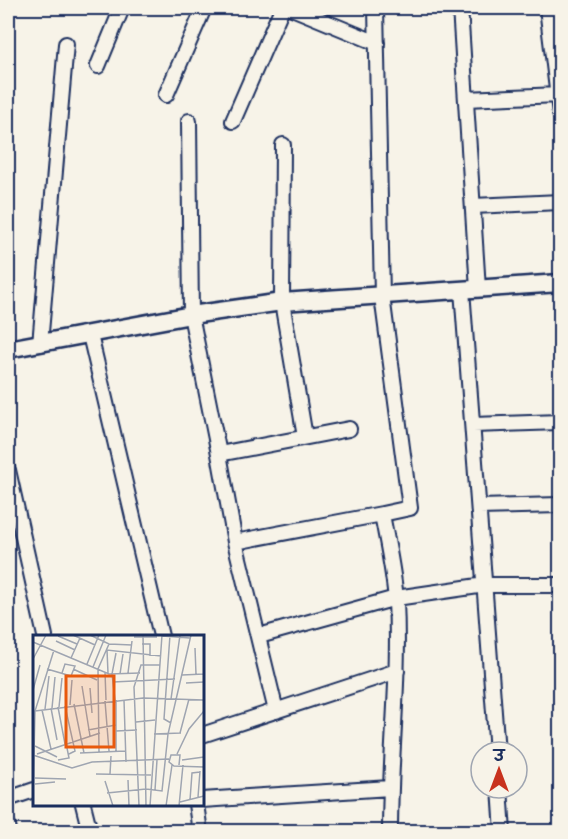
<svg xmlns="http://www.w3.org/2000/svg" width="568" height="839" viewBox="0 0 568 839" font-family="Delius,'Playpen Sans Deva',sans-serif">
	<style>
		.lines { fill: none; stroke-linecap: round; stroke-linejoin: round }
		.minor-casing { stroke: #1b2f5e; stroke-width: 18 }
		.tertiary-casing { stroke: #1b2f5e; stroke-width: 21 }
		.minor { stroke: #f7f3e8; stroke-width: 14 }
		.tertiary { stroke: #f7f3e8; stroke-width: 16 }
		.inset-road { fill: none; stroke: #9fa5b1; stroke-width: 1.5 }
		.view { fill: #e8590c; fill-opacity: 0.15; stroke: #e8590c; stroke-width: 3 }
		.inset-edge { fill: none; stroke: #1b2f5e; stroke-width: 3 }
	</style>
	<rect width="100%" height="100%" fill="#f7f3e8"/>
	<filter id="ink" filterUnits="userSpaceOnUse"><feTurbulence type="fractalNoise" baseFrequency=".0167" numOctaves="2"/><feDisplacementMap in="SourceGraphic" scale="12" xChannelSelector="R" yChannelSelector="G"/><feConvolveMatrix kernelMatrix="1 2 1 2 8 2 1 2 1" color-interpolation-filters="sRGB"/></filter>
	<g filter="url(#ink)">
		<g class="lines">
			<!-- minor casing -->
			<g class="minor-casing">
				<path id="minor" d="M292,8L377,43
					M376,8L382,296L410,508L382,514C387,542 394,572 396,601C400,678 390,754 390,832
					M460,8L478,289
					M547,8L560,114
					M98,66L122,8
					M166,95L204,8
					M466,99L558,95
					M189,121L191,315L219,454L235,542L276,711
					M233,121L282,8
					M283,145L282,302L305,437
					M473,206L560,202
					M462,290L497,752
					M90,335L161,636
					M40,344L66,44
					M473,425L560,422
					M219,454L349,429
					M8,470L45,636
					M479,507L560,505
					M235,542L382,514
					M259,636L396,598L485,585H560
					M202,735L397,671
					M500,788L503,832
					M8,799L34,790
					M202,800L390,788
					M83,804L90,832
					M196,804L200,832
					M8,825L9,832"/>
			</g>
			<!-- tertiary casing -->
			<g class="tertiary-casing">
				<path id="tertiary" d="M8,349L191,315L282,302L560,283"/>
			</g>
			<!-- minor -->
			<use href="#minor" class="minor"/>
			<!-- tertiary -->
			<use href="#tertiary" class="tertiary"/>
		</g>
	</g>
	<!-- overview -->
	<g transform="translate(33 635)">
		<rect width="171" height="171" fill="#f7f3e8"/>
		<path class="inset-road" d="M40,0L62,10M57,0L76,9L99,10M110,0L113,171M137,0L131,84L138,88M25,1L44,9M129,1L157,3M101,2H124M23,6L42,15M0,7L76,39L107,38M109,9H117V21M162,13L163,39M171,18V39M38,23L47,3M0,24L13,0M54,29L66,0M60,32L73,0M14,34L38,41L42,31L32,29L29,38M40,34L64,45M72,37L73,65M75,38L74,15L128,21M95,38L99,6M87,39L90,19M149,40L171,39M80,47L142,44M153,48L171,47M49,51L57,101M57,53L59,78M0,55L7,30M138,64L147,0M82,65L79,39L83,18M83,65V116M91,65L93,127M72,66L76,116M41,69L51,118M37,70L39,45M32,71L42,116L36,119M25,72L32,109M26,72L29,43M18,73L24,105M19,73L22,42M12,74L16,41M9,75L18,114M2,76L110,63L171,65M103,87L122,85M55,95L83,90M83,96L104,95M147,98L156,64M121,99L148,98M2,111L24,122M66,117L65,34L76,9M47,118L92,116M4,119L67,98M144,119L156,94L171,76M0,120L39,133L59,127L136,124M25,125L36,123L33,108M149,125L171,122M146,130L147,120H138L136,127L141,131L171,132M63,139L118,140M77,139L78,121M2,143L33,144M95,145L96,171M72,146L80,171M2,149L22,147M122,155L124,125M74,158L113,154L129,156L135,99L158,0M165,162L167,136M0,165L2,76L21,15M157,165L159,138L167,137M147,167L171,161M106,171L101,52L108,30H127M117,171L129,0M133,171L139,130M146,171L150,130"/>
		<path class="view" d="M33,41H81V112H33Z"/>
		<rect width="171" height="171" class="inset-edge"/>
	</g>
	<!-- margin -->
	<rect width="568" height="839" fill="none" stroke="#f7f3e8" stroke-width="30"/>
	<rect x="15" y="15" width="538" height="809" fill="none" stroke="#1b2f5e" stroke-width="2" filter="url(#ink)"/>
	<!-- north arrow -->
	<g transform="translate(499 770)"><circle r="28" fill="#f7f3e8" stroke="#9fa5b1" stroke-width="1.5"/>
	<path d="M0-4.5L10 22L0 15L-10 22Z" fill="#c8321e"/>
	<text y="-9" font-size="16" font-weight="bold" text-anchor="middle" fill="#1b2f5e">उ</text>
	</g>
</svg>
